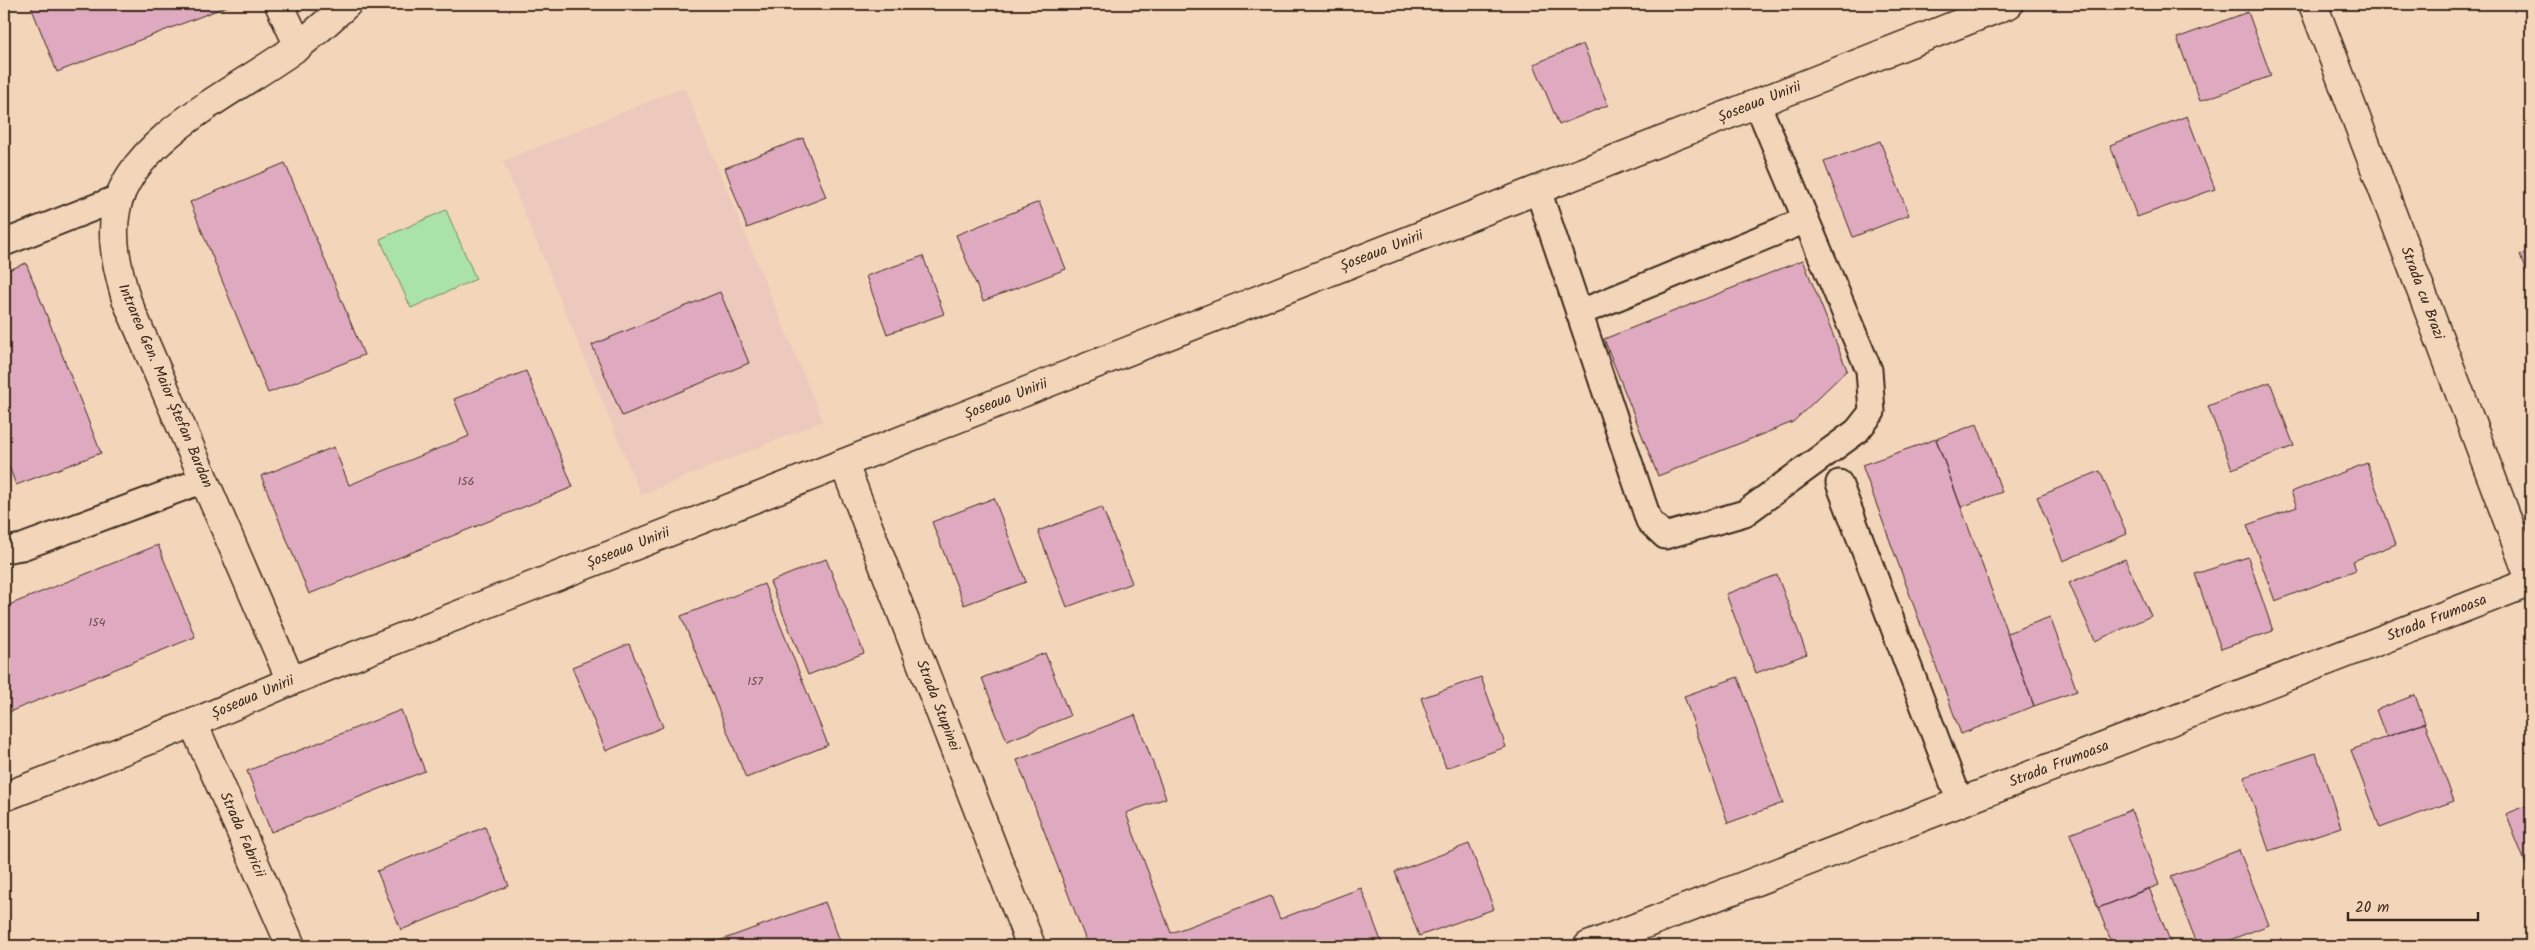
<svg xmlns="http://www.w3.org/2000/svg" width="2535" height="950" viewBox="0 0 2535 950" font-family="Kalam,sans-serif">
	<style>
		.built { fill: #edc8bc }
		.green { fill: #a9e3a8; stroke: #728663 }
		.building { fill: #dfa9c0; stroke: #3b2a1e }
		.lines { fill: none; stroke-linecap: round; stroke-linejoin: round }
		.lane-casing { stroke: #3b2a1e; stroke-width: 29 }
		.street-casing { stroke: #3b2a1e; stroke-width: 31 }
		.secondary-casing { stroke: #3b2a1e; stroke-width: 31 }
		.lane { stroke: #f3d6ba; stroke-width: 25 }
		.street { stroke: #f3d6ba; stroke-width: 28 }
		.secondary { stroke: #f3d6ba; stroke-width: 28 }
		.labels { text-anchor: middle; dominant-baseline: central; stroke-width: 4; stroke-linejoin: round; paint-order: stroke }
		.number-label { font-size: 12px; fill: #644a46 }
		.street-label { font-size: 15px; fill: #3b2a1e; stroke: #f3d6ba }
	</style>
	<rect width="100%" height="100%" fill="#f3d6ba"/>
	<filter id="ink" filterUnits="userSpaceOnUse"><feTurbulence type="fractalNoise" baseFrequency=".02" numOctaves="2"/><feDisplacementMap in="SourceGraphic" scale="10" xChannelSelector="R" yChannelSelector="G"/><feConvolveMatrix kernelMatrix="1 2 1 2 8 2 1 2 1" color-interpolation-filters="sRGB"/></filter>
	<g filter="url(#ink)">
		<!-- built -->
		<path class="built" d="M684,87L823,421L641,495L503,161Z"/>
		<!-- green -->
		<path class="green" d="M446,210L476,279L411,308L380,239Z"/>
		<!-- building -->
		<path class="building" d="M30,4H233L57,72Z
			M1552,4H1568L1554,9Z
			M2248,12L2271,76L2200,101L2177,38Z
			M1583,44L1608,105L1559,125L1534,64Z
			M2187,116L2215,189L2137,217L2110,145Z
			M803,138L826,197L747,228L725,168Z
			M1880,141L1909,215L1853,237L1824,162Z
			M285,163L364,355L268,393L190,202Z
			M1039,202L1066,269L983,301L956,235Z
			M2531,251V288L2520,255Z
			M923,256L944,314L887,334L866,276Z
			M1803,260L1847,370L1793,422L1658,476L1604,339Z
			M26,263L101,453L16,485L4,453V272Z
			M720,292L749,363L622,416L592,345Z
			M526,371L573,487L309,594L261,476L334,447L349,485L469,436L454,399Z
			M2270,382L2294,446L2232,469L2208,406Z
			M1977,424L2002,492L1961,507L1936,439Z
			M1936,439L2034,706L1961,734L1862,465Z
			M2367,463L2396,544L2353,561L2356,570L2275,601L2247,525L2297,507L2291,492Z
			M2100,471L2127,534L2063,561L2037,497Z
			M994,498L1026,582L964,605L932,522Z
			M1102,507L1132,583L1067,607L1038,531Z
			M158,545L195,637L4,714V607Z
			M2248,557L2273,631L2221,649L2195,574Z
			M826,559L864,653L808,675L770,582Z
			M2125,559L2151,616L2095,641L2069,583Z
			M1777,575L1807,654L1756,673L1726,594Z
			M764,584L828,745L746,778L681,616Z
			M2050,617L2077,691L2034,706L2007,633Z
			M629,644L663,727L606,751L572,667Z
			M1045,653L1070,716L1007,741L982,678Z
			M1481,677L1506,747L1446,768L1421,698Z
			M1738,677L1783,803L1728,823L1684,696Z
			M2415,695L2425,723L2386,737L2376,710Z
			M401,710L425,771L271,832L247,771Z
			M1135,715L1166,798L1126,813L1171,933L1271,896L1280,919L1361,888L1383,946H1088L1017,760Z
			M2425,723L2454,801L2380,828L2351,750Z
			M2316,753L2341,827L2269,851L2244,777Z
			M2531,804V877L2506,814Z
			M2131,810L2159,885L2098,908L2070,834Z
			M485,827L509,886L401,930L377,871Z
			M1469,844L1494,909L1419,936L1395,872Z
			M2239,850L2269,925L2214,946H2198L2171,877Z
			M2149,888L2172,946H2113L2098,908Z
			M825,902L842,946H705Z
			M2531,939V946H2515V945Z"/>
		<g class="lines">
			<!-- lane casing -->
			<g class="lane-casing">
				<path id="lane" d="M1538,190L1649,521L1665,536L1745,513L1857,431L1872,412L1869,370L1757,103
					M4,243L121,197
					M1579,313L1806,220
					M1839,483L1960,802
					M4,550L22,547L204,480"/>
			</g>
			<!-- street casing -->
			<g class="street-casing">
				<g id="street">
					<path d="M279,4L299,46"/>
					<path id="s1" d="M2313,4L2531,582"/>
					<path id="s2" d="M844,464L1031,946"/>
					<path d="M291,681L126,299C118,270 110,240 116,210C129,138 244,87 298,46C315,34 331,18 347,4"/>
					<path id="s3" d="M193,723L291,946"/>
					<path id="s4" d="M1588,946L2531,582"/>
				</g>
			</g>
			<!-- secondary casing -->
			<g class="secondary-casing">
				<g id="secondary">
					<path id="s5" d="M4,797L193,723L291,681L2009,4"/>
				</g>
			</g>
			<!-- lane -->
			<use href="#lane" class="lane"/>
			<!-- street -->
			<use href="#street" class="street"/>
			<!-- secondary -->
			<use href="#secondary" class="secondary"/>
		</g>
	</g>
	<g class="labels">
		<!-- number labels -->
		<g class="number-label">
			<text x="466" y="481">156</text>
			<text x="97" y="622">154</text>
			<text x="755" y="681">157</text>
		</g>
		<!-- street labels -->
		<g class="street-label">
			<text stroke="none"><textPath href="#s5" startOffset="1888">Șoseaua Unirii</textPath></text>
			<text stroke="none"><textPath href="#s5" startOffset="1482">Șoseaua Unirii</textPath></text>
			<text stroke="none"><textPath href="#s1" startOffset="309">Strada cu Brazi</textPath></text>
			<text transform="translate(165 386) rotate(67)">Intrarea Gen. Maior Ștefan Bardan</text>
			<text stroke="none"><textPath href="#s5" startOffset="1078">Șoseaua Unirii</textPath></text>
			<text stroke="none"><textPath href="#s5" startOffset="672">Șoseaua Unirii</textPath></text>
			<text stroke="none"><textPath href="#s4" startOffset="910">Strada Frumoasa</textPath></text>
			<text stroke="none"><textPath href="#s5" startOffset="268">Șoseaua Unirii</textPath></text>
			<text stroke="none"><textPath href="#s2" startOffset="259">Strada Stupinei</textPath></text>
			<text stroke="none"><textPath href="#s4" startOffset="505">Strada Frumoasa</textPath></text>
			<text stroke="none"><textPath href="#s3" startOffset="122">Strada Fabricii</textPath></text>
		</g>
	</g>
	<!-- margin -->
	<rect width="2535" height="950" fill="none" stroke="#f3d6ba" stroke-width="20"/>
	<rect x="10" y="10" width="2515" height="930" fill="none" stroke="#3b2a1e" stroke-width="2" filter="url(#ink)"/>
	<!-- scale -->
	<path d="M2348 912v8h130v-8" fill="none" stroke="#3b2a1e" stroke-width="2.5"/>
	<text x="2355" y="912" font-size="15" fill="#3b2a1e" stroke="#f3d6ba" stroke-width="4" paint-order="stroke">20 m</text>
</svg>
